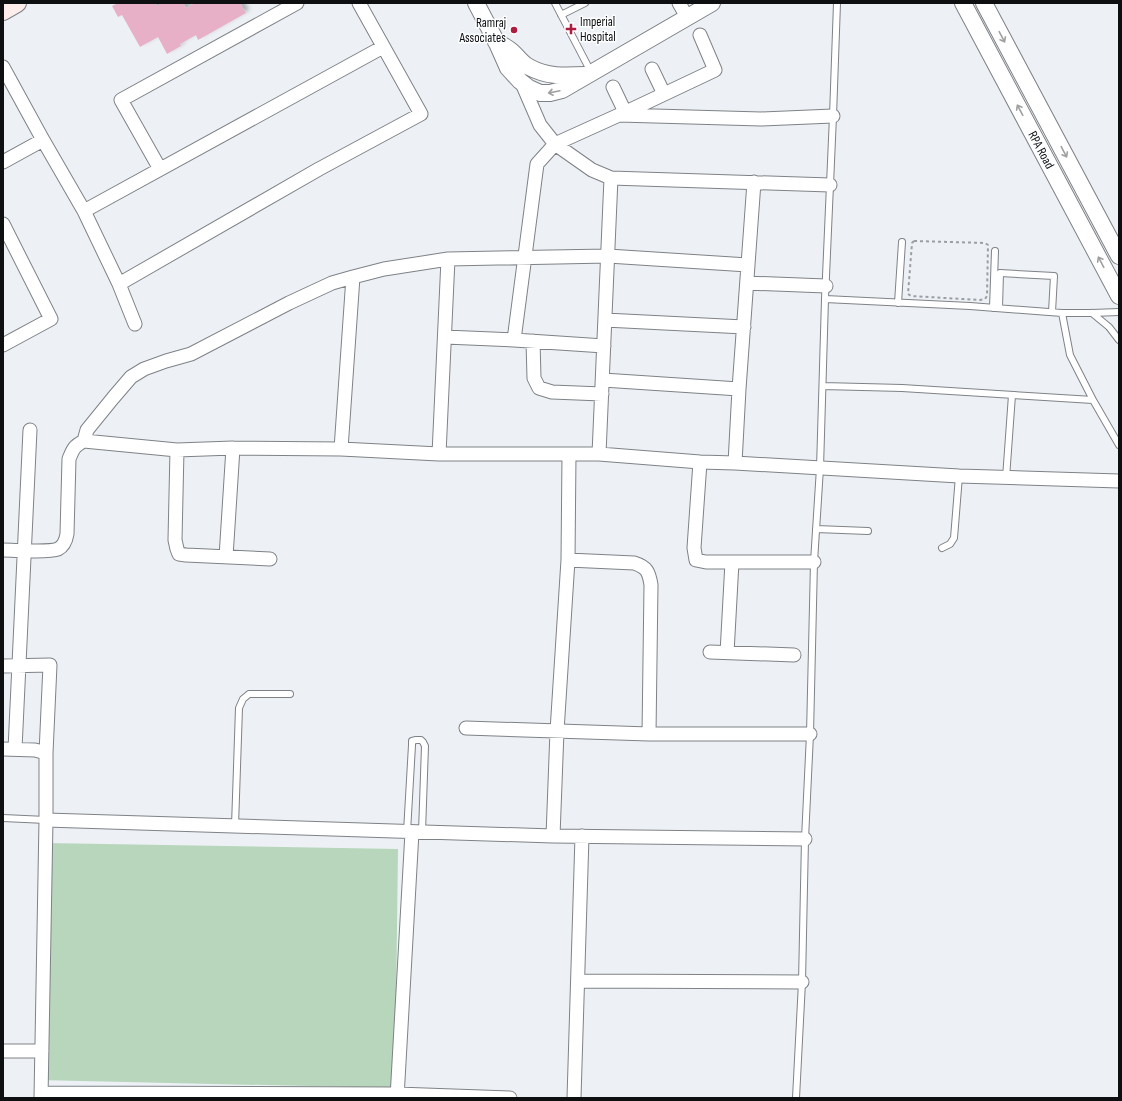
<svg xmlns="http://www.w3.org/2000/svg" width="1122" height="1101" viewBox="0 0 1122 1101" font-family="'Sofia Sans Condensed',sans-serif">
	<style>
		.green { fill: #b7d6bc }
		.building { fill: #e7b0c7; filter: url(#shadow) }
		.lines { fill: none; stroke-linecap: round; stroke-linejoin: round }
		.service-casing { stroke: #7e8286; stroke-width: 8 }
		.minor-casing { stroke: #7e8286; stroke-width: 15 }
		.tertiary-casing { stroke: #7e8286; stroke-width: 18 }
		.secondary-casing { stroke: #7e8286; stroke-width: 20 }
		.path { stroke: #9b9ea2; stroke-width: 2; stroke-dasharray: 3 3; stroke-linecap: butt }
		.service { stroke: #fff; stroke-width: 6 }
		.minor { stroke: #fff; stroke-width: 13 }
		.tertiary { stroke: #fff; stroke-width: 16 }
		.secondary { stroke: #feeeeb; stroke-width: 18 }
		.oneway { stroke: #9e9f9f }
		.poi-dot { fill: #af1c3e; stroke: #fdfeff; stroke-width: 1.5 }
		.labels { text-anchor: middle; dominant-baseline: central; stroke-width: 3; stroke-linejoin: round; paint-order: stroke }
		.poi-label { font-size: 13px; fill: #0d0f10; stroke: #fdfeff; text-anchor: start }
		.street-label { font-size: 13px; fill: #0d0f10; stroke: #fdfeff }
	</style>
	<defs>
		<filter id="shadow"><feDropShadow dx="3.5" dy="-3.5" stdDeviation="2" flood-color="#0004"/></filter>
	</defs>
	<rect width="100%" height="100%" fill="#edf1f6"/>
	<!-- green -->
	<path class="green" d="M44,843L398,849L395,1088L38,1080Z"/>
	<!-- building -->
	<path class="building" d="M118,3H155L157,6L163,3H183L186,8L195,3H240L246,13L198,40L196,35L180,44L181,46L167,54L158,37L140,47L122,15L118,17L112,6Z"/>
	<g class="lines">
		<!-- service casing -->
		<g class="service-casing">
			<path id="service" d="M555,3L591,72
				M561,15L585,3
				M825,299L970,306L1062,313H1092L1119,312
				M898,303L902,242
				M993,308L995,251
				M999,308L1000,273L1054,276L1052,312
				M1092,313L1109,327L1119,340
				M823,386L902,388L1093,400L1070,355L1062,313
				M1093,400L1119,445
				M1006,478L1012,395
				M816,529L868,531
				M942,548L950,544L954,538L959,476
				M3,818L46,820
				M235,826L239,708L243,699L249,694H290
				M407,832L412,745V741L416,740H421L423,742L425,746L422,832
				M796,1098L802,982L805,839L810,734L814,562L820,468L825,299L833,116L837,3"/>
		</g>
		<!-- minor casing -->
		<g class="minor-casing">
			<path id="minor" d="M679,3L687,17
				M3,67L43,140L3,162
				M652,69L664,94
				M521,81L540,125L555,144L592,170L611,178
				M613,87L625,112
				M622,114L715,70L700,35
				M43,140L84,211L119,284L319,169L421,114L359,3
				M160,169L121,100L297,3
				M84,211L383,47
				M3,224L51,319L3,345
				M747,283L826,286
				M119,284L135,324
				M605,320L744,327
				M445,337L514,340
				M533,341L534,378L539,388L552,392L602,394
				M604,346L514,340L537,164L555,144L619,115L761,119L833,116
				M603,380L739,389
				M84,441L87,430L113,398L131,377L144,369L166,361L191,354L289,303L332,283L353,277
				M341,449L353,277L384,269L448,259L608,256L748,265
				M177,450L175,540L177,549L179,554L186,555L270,559
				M439,454L448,259
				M599,454L611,178L830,185
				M700,462L694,548L696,560L706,562H814
				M735,463L739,389L754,182
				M3,550C15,550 48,553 58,549C64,546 66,540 67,534L69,459C73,449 74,446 84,441L177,450L233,448L341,449L439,454H599L700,462L735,463L959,476L1119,481
				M226,557L233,448
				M568,560L634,563C647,567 649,572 651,585L649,734
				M710,652L794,655
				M727,653L732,562
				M3,666L50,665L46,753L35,750L3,749
				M466,728L649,734H810
				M15,749L30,430
				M46,753V820L553,836L805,839
				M553,836L557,731L568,560L569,455
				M578,981L802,982
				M3,1051H42
				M41,1093L397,1094L510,1098
				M41,1098L46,820
				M397,1098L412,832
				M574,1098L582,836"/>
		</g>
		<!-- tertiary casing -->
		<g class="tertiary-casing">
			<path id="tertiary" d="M476,3L496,41L508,68L520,81L529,88L540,93H550L562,90L712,3
				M963,3L1119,296
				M984,3L1119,256
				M496,42C501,44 506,47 510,50C517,55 521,63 529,67C547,77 565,76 585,75"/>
		</g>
		<!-- secondary casing -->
		<g class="secondary-casing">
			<path id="secondary" d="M3,11L17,3"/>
		</g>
		<!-- path -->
		<path class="path" d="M914,241L985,243L988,245L987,296L985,299L980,300L911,296L908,294L912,243Z"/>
		<!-- service -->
		<use href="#service" class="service"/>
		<!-- minor -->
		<use href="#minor" class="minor"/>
		<!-- tertiary -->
		<use href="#tertiary" class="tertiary"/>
		<!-- secondary -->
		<use href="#secondary" class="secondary"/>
	</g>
	<!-- one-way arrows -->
	<defs><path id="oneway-shaft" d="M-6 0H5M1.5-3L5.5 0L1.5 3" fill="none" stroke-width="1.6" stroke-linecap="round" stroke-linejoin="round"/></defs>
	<g class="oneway">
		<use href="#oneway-shaft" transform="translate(1002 37) rotate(62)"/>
		<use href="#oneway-shaft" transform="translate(554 92) rotate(168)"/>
		<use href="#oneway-shaft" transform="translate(1020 110) rotate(-118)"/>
		<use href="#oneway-shaft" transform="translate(1064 152) rotate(62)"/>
		<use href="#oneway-shaft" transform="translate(1101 262) rotate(-118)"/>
	</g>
	<!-- markers -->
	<g class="poi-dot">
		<path d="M569 23h4v4h4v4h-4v4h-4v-4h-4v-4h4z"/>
		<circle cx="514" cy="30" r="4"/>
	</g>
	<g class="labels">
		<!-- poi labels -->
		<g class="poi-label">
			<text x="580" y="22">Imperial<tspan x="580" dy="15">Hospital</tspan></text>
			<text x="506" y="23" text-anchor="end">Ramraj<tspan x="506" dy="15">Associates</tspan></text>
		</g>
		<!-- street labels -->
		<g class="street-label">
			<text transform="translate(1041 150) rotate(62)">RPA Road</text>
		</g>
	</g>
	<!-- border -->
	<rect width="1122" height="1101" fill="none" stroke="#0d0f10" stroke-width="8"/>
</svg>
